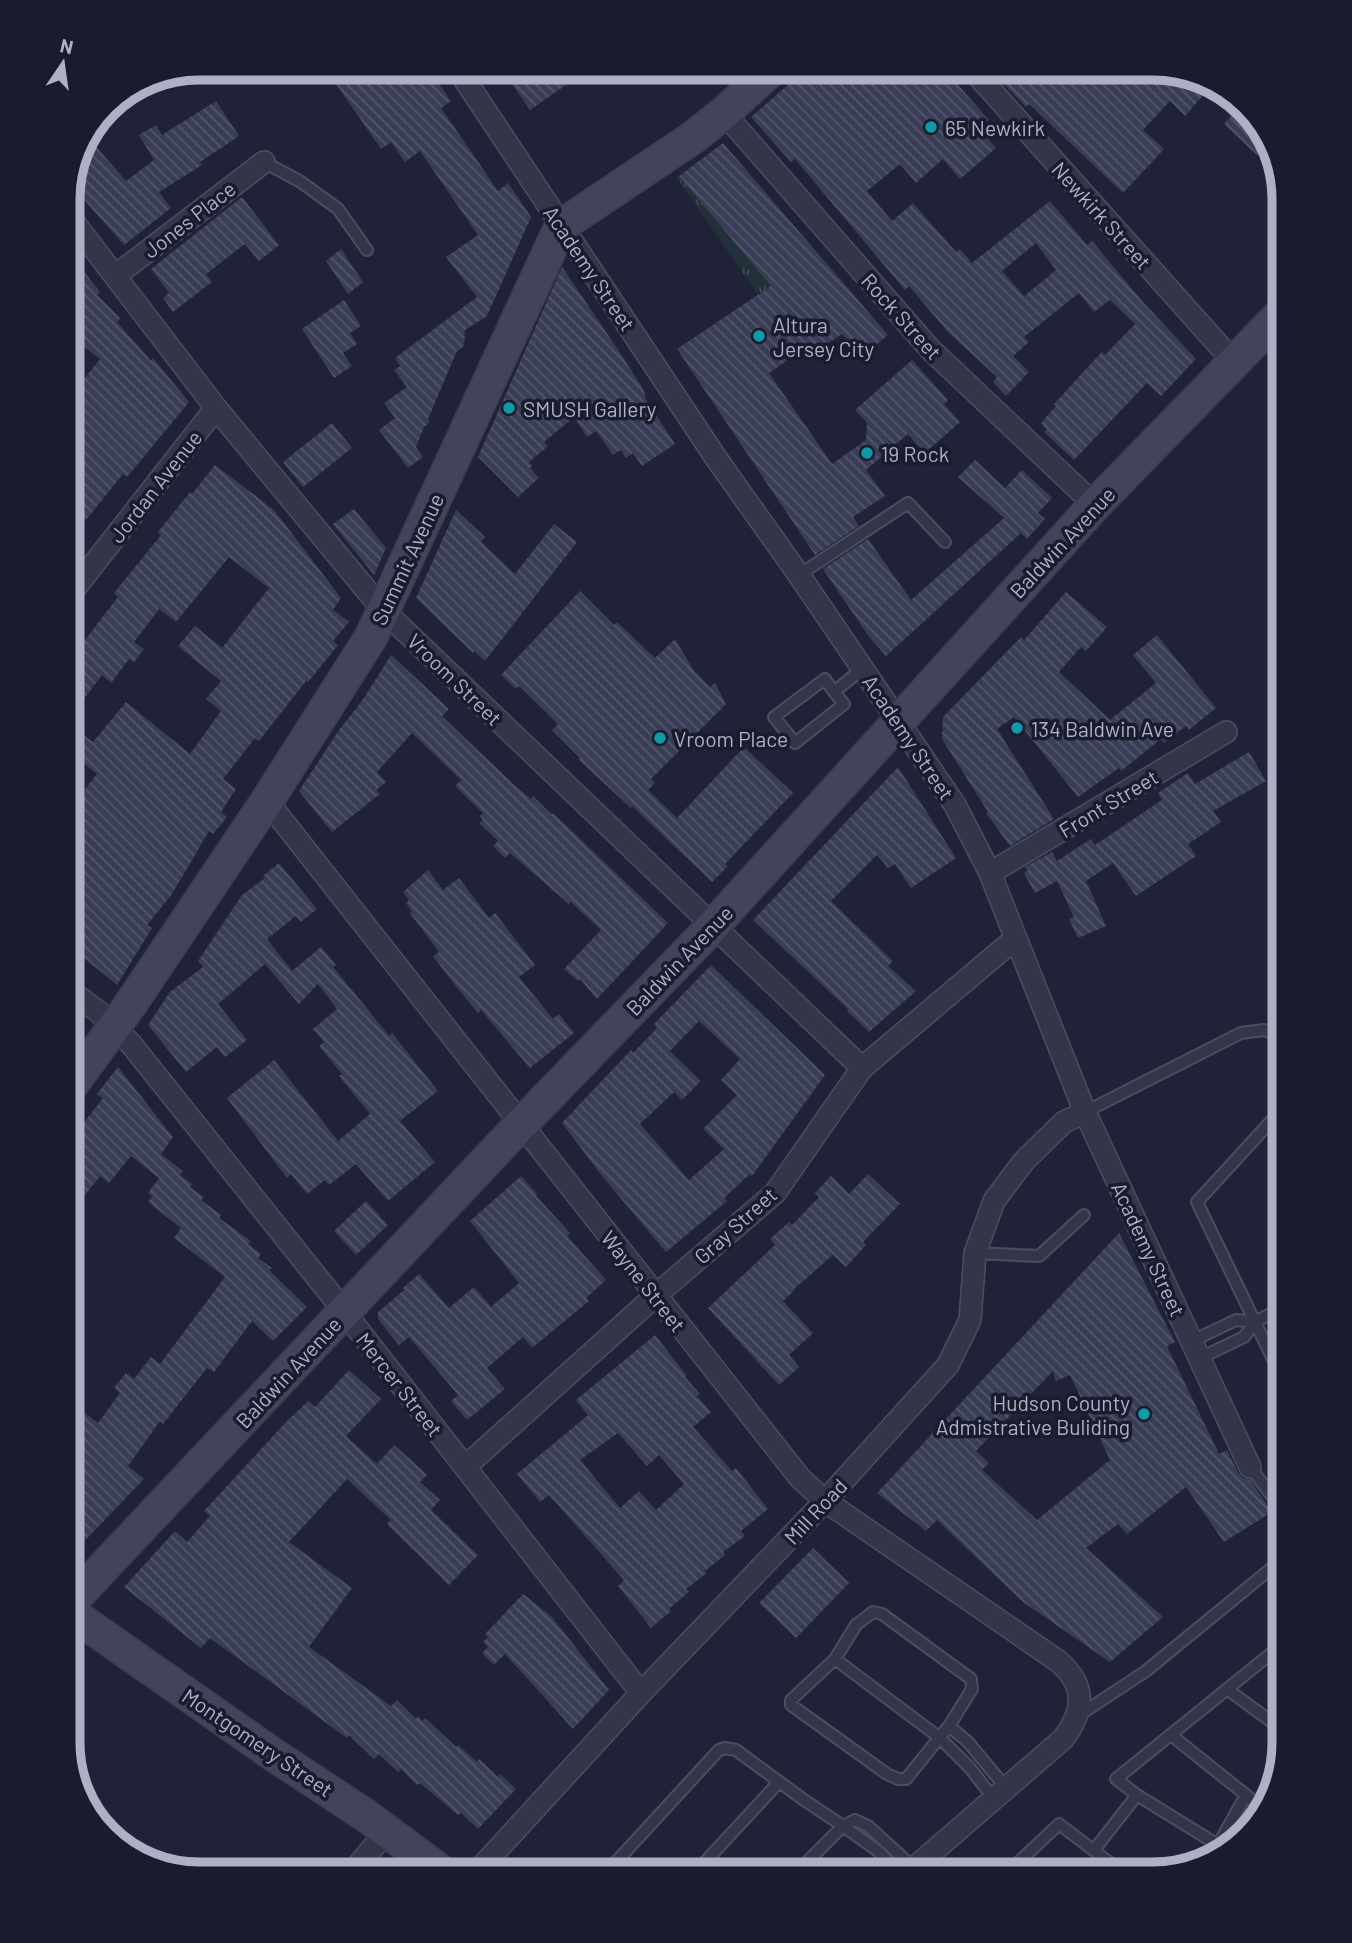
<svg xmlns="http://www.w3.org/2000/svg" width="1352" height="1943" viewBox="0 0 1352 1943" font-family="Barlow,sans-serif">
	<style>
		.grass { fill: url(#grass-tufts) }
		.building { fill: url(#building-back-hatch); fill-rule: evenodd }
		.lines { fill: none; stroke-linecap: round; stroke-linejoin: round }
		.lane-casing { stroke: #4b4e60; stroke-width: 14 }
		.street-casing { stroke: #4b4e60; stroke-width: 24 }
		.secondary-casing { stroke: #3a3d4f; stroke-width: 35 }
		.lane { stroke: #333648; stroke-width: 10 }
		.street { stroke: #333648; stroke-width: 21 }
		.secondary { stroke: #41445b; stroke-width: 32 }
		.culture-dot { fill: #0f9aa8; stroke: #191c2d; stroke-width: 2.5 }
		.labels { text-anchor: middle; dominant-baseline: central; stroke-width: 7; stroke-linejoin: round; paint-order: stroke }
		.poi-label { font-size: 21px; fill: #aeb0c5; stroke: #191c2d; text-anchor: start }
		.street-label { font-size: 21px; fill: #aeb0c5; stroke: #191c2d }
		.rim { fill: none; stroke: #aeb0c5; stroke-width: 9 }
	</style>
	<defs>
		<pattern id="grass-tufts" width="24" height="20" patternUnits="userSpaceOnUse" patternTransform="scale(1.75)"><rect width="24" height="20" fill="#223039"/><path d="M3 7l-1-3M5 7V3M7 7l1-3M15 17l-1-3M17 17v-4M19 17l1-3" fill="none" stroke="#404b54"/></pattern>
		<pattern id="building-back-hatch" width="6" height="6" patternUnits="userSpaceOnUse" patternTransform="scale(1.75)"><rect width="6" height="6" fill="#393d56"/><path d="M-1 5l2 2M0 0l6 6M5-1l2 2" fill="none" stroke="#53566d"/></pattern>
	</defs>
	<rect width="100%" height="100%" fill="#202338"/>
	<!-- grass -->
	<path class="grass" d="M679,176L771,286L758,295L677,178Z"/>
	<!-- building -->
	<path class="building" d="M325,68H428L451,101L441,108L498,191L508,183L531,217L487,316L465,330L464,346L457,351L428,419L430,422L424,427L416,447L423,457L408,468L379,430L395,418L384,403L407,387L394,370L400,366L395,358L477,297L446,257L478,235L420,151L405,162L391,142L381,149Z
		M501,68H565L573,80L530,110Z
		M807,68H943L989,120L979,128L996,148L960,179L943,159L916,183L900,164L867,191L892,221L913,203L956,252L960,249L972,263L1050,201L1087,245L1092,241L1142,301L1196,359L1161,396L1147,383L1074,460L1044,432L1047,429L1041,423L1056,406L1054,404L1086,369L1102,352L1105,355L1135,324L1110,300L1094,312L1079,293L1024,337L1029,342L1013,356L1029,372L1006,396L993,382L997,377L948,332L909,286L905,290L795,159L791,162L751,117ZM1036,243L1056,270L1024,296L1002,271Z
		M993,68L1161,69L1213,84L1185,116L1170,101L1143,130L1164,149L1123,193L1029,104L1026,107L1002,82L1004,79Z
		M216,101L239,136L200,162L202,165L159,192L171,208L124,245L71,185L91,141L126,181L154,160L139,135L156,125L162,135Z
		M1239,107L1266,134L1269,142L1257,155L1224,124Z
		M723,143L888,335L862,356L842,334L813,353L808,346L769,373L832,464L866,440L867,423L855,410L912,360L948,400L944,404L960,422L925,453L908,434L866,470L885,496L853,517L859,526L815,555L677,349L771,286L679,176Z
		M242,197L279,245L259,261L245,244L206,274L212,282L173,312L163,298L169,293L151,269Z
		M341,249L363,282L348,294L326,261Z
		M68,251L100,292L97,295L120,318L117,322L151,361L153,358L189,402L127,477L123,474L68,542V399L100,359L68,334Z
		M562,267L621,354L643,389L646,397L645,398L675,444L642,466L633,453L626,458L621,450L613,455L596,431L587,437L574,417L544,442L548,446L529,462L532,466L530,468L539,478L518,497L478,457Z
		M344,300L361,326L350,333L357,344L343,353L352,366L334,378L302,329Z
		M332,423L352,448L303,487L283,462Z
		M975,460L1005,488L1022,470L1052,498L1038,513L1045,519L1027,539L1021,533L886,656L867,634L823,569L868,539L911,600L1004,518L958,477Z
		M215,465L274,510L341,598L333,610L349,622L333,641L338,645L308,682L306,681L259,741L255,738L223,779L236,789L221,812L227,817L213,834L209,831L172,894L147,925L152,928L117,985L68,945V811L97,774L68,751V723L93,742L126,702L190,754L221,711L206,699L221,681L178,646L195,626L222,648L269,588L229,557L176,622L159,609L134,642L144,649L134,662L129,659L111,683L102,675L68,720V662L118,597L114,593L161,535L158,532L190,492L192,494Z
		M354,509L386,548L374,575L333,524Z
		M456,510L485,537L481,542L515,574L554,524L577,542L485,661L474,651L473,653L416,598Z
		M580,591L614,625L617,622L655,658L675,639L694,671L710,687L715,683L726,704L651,779L655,783L648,790L677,818L744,747L793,793L725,864L728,866L712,882L632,806L631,808L579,760L580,758L552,730L558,724L519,686L516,689L501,675Z
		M1066,592L1107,627L1086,651L1081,647L1059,672L1110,720L1156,683L1133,655L1157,635L1216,708L1189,730L1186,726L1164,743L1161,739L1121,771L1119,768L1078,797L1014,717L997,729L1054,819L1010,846L986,813L988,812L942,739L943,717L1021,637L1024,640Z
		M391,655L449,709L442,716L511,782L531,799L533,796L551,814L553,813L668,923L597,999L580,979L578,981L564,969L601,930L571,902L569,904L510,853L505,858L493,846L498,841L479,823L483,820L480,816L483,813L455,786L461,780L412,733L377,772L386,782L376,790L380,794L332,832L299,791L339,730L362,701Z
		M1249,752L1266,781L1213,811L1221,822L1188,844L1196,856L1136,896L1113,863L1086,881L1106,926L1078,938L1069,919L1074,917L1057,881L1035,893L1024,873L1028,870L1025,867L1052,852L1057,861L1091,839L1095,845L1162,800L1158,793L1188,773L1195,784Z
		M898,767L956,858L911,888L895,864L888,868L877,855L831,901L893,961L888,966L916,991L869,1032L847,1011L848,1009L753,920Z
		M279,863L317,909L301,922L296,916L267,939L292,971L321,947L336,965L333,967L365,1006L389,1036L392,1033L438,1091L400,1121L435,1162L388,1201L356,1164L329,1185L325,1180L307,1194L291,1174L287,1178L227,1098L274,1060L338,1141L370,1114L339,1076L342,1074L319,1046L324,1042L313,1029L337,1009L318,984L299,1004L265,964L218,1004L247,1040L225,1057L217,1047L186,1072L148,1025L170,992L203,967L198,961L242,895L265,878L263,876Z
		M428,870L443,890L459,878L489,918L495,913L535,965L519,977L553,1019L559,1014L574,1033L530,1068L481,1010L478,1013L455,985L433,956L439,952L410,913L412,912L406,903L409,900L403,892Z
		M711,965L825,1075L752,1176L750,1174L724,1198L727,1201L666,1252L602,1176L562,1123L631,1050L633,1053L657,1028L654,1024ZM699,1021L740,1059L721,1080L737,1095L703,1129L724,1149L689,1180L640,1124L674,1092L682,1100L701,1081L670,1051Z
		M118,1067L173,1137L161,1154L183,1171L180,1175L192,1184L190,1187L204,1197L201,1200L221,1215L219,1218L251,1241L248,1244L261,1254L258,1258L272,1268L269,1270L307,1307L273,1341L252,1321L214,1372L207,1368L163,1424L160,1421L128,1466L144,1479L68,1558V1429L82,1411L98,1423L120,1393L114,1388L126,1373L134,1379L151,1357L160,1364L225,1277L174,1238L181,1228L148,1202L152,1196L148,1193L159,1178L131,1156L109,1183L100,1176L68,1217V1143L103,1098L97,1094Z
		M868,1174L900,1204L863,1242L866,1245L846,1267L833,1255L793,1290L794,1291L783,1301L813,1333L789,1355L799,1367L779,1385L708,1308L775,1245L770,1239L789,1222L792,1225L819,1197L815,1193L831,1176L849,1194Z
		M521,1176L537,1194L536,1196L570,1233L567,1236L606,1280L586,1298L589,1301L532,1348L523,1337L487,1368L505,1389L467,1420L451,1401L458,1395L409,1337L399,1345L378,1319V1312L404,1290L403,1288L419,1274L449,1308L474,1287L491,1307L519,1283L470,1221Z
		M366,1201L388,1225L356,1255L334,1231Z
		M1119,1233L1175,1342L1167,1346L1219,1454L1227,1450L1238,1473L1243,1478L1250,1480L1272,1512L1224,1542L1186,1487L1127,1534L1118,1524L1086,1548L1163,1617L1110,1662L1023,1602L937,1520L926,1531L877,1493ZM1053,1371L1056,1381L1070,1375L1110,1460L1037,1520L982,1470L989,1463L976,1451Z
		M655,1335L687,1376L685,1377L700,1394L697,1396L711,1412L693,1427L732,1471L736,1468L768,1509L741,1531L745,1536L723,1552L725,1555L705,1571L707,1573L686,1589L689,1592L669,1609L671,1611L651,1628L618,1586L624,1580L549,1495L540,1502L517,1474L588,1415L576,1400ZM618,1433L647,1466L659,1455L684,1484L656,1510L639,1491L620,1508L580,1460Z
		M349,1370L381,1399L346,1436L377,1464L394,1445L411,1460L427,1475L420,1482L440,1500L431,1510L478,1555L449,1585L387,1524L391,1520L347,1479L289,1542L352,1588L309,1647L391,1706L397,1700L416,1719L418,1716L423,1721L425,1718L456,1747L458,1745L477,1762L479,1759L498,1777L500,1774L516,1789L478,1829L461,1813L458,1815L420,1783L417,1785L401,1769L398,1772L379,1754L374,1759L349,1735L347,1738L210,1638L201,1648L124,1587L175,1531L187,1542L210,1516L204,1511L287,1421L308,1401L315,1407Z
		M813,1548L849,1583L796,1638L759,1603Z
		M523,1594L552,1617L609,1690L573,1729L505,1654L494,1665L482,1653L488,1647L483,1642L488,1637L485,1634Z"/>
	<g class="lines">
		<!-- lane casing -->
		<g class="lane-casing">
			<path id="lane" d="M264,162L301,182L338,209L367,250
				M799,575L908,503L945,542
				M834,692L844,704L795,743L774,717L825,679L834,692L863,668
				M1085,1112L1241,1033L1264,1030L1284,1037
				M975,1253L1039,1256L1084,1215
				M1192,1341L1236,1320L1255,1322
				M1200,1358L1244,1337L1255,1322L1284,1307
				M1284,1382L1197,1202L1284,1107
				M1250,1467L1284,1512
				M835,1659L791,1700V1705L887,1774L898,1779H906L949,1726L972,1689L971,1679L882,1614L873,1612L856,1625L835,1659L940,1738L970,1768L994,1799
				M1227,1689L1284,1731
				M1078,1716L1146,1671L1284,1558
				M949,1726L968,1742L1007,1789
				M1137,1795L1218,1845L1246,1795L1171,1735
				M1246,1795L1265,1810
				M1094,1850L1137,1795L1116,1779L1284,1643
				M604,1875L719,1750L725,1748L736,1750L804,1800L843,1826L794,1875
				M693,1875L779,1782
				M901,1875L878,1851L843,1826L855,1820L868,1826L914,1868
				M1010,1875L1007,1873L1059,1824L1126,1875"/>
		</g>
		<!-- street casing -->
		<g class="street-casing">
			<path id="street" d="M457,68L716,458L799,575L955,805L990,873L1085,1112L1250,1467
				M971,68L1233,361
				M724,113L930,349L1095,505
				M69,216L216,408L383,610L862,1068
				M115,276L264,162
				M68,597L216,408
				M267,801L800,1478L825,1501L1058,1661C1086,1685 1085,1710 1063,1739L906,1875
				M990,873L1226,732
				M68,989L100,1013L131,1044L328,1291L641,1693
				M465,1467L655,1296L775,1193L862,1068L1016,938
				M350,1875L387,1831
				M403,1875L421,1855
				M474,1875L641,1693L825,1501L948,1365L970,1320L975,1253L994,1201L1024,1161L1064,1122L1085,1112"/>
		</g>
		<!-- secondary casing -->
		<g class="secondary-casing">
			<path id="secondary" d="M68,1090L130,1005L267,801L371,637L561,226L691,139L724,113L773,68
				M68,1605L504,1142L713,926L1095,505L1284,311
				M68,1611L271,1753L365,1815L446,1875"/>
		</g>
		<!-- lane -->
		<use href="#lane" class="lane"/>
		<!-- street -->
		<use href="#street" class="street"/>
		<!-- secondary -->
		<use href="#secondary" class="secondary"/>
	</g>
	<!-- markers -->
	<g class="culture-dot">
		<circle cx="931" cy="127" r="7"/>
		<circle cx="759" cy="336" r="7"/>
		<circle cx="509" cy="408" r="7"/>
		<circle cx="867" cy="453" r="7"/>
		<circle cx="1017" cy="728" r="7"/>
		<circle cx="660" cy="738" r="7"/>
		<circle cx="1144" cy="1414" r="7"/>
	</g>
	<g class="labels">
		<!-- poi labels -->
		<g class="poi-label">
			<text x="945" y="127">65 Newkirk</text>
			<text x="773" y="324">Altura<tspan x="773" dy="24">Jersey City</tspan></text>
			<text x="523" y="408">SMUSH Gallery</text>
			<text x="881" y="453">19 Rock</text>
			<text x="1031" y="728">134 Baldwin Ave</text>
			<text x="674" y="738">Vroom Place</text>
			<text x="1130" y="1402" text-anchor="end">Hudson County<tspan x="1130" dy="24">Admistrative Buliding</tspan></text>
		</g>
		<!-- street labels -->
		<g class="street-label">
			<text transform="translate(1102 215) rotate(48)">Newkirk Street</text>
			<text transform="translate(189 219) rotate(-38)">Jones Place</text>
			<text transform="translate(590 268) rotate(56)">Academy Street</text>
			<text transform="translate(902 316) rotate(48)">Rock Street</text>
			<text transform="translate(155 486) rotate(-52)">Jordan Avenue</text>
			<text transform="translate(1062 542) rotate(-47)">Baldwin Avenue</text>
			<text transform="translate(407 559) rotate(-65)">Summit Avenue</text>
			<text transform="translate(455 679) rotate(44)">Vroom Street</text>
			<text transform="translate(909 737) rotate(56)">Academy Street</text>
			<text transform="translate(1108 803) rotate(-31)">Front Street</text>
			<text transform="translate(679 960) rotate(-46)">Baldwin Avenue</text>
			<text transform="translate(735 1225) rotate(-42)">Gray Street</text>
			<text transform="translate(1149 1249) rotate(65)">Academy Street</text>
			<text transform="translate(644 1281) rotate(52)">Wayne Street</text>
			<text transform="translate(288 1372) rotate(-47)">Baldwin Avenue</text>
			<text transform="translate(400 1384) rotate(52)">Mercer Street</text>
			<text transform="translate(815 1511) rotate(-47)">Mill Road</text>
			<text transform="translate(258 1742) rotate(34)">Montgomery Street</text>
		</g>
	</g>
	<!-- crop -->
	<path d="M0 0H1352V1943H0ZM199 80H1153A119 119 0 0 1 1272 199V1743A119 119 0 0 1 1153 1862H199A119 119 0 0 1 80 1743V199A119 119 0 0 1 199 80Z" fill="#191c2d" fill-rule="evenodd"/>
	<path class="rim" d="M199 80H1153A119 119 0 0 1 1272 199V1743A119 119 0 0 1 1153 1862H199A119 119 0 0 1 80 1743V199A119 119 0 0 1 199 80Z"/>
	<!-- north arrow -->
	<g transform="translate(63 63) rotate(13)" stroke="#191c2d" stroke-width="5" paint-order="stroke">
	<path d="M0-5L12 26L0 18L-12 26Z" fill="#aeb0c5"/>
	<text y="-10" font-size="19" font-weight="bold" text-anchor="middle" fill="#aeb0c5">N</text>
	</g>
</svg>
